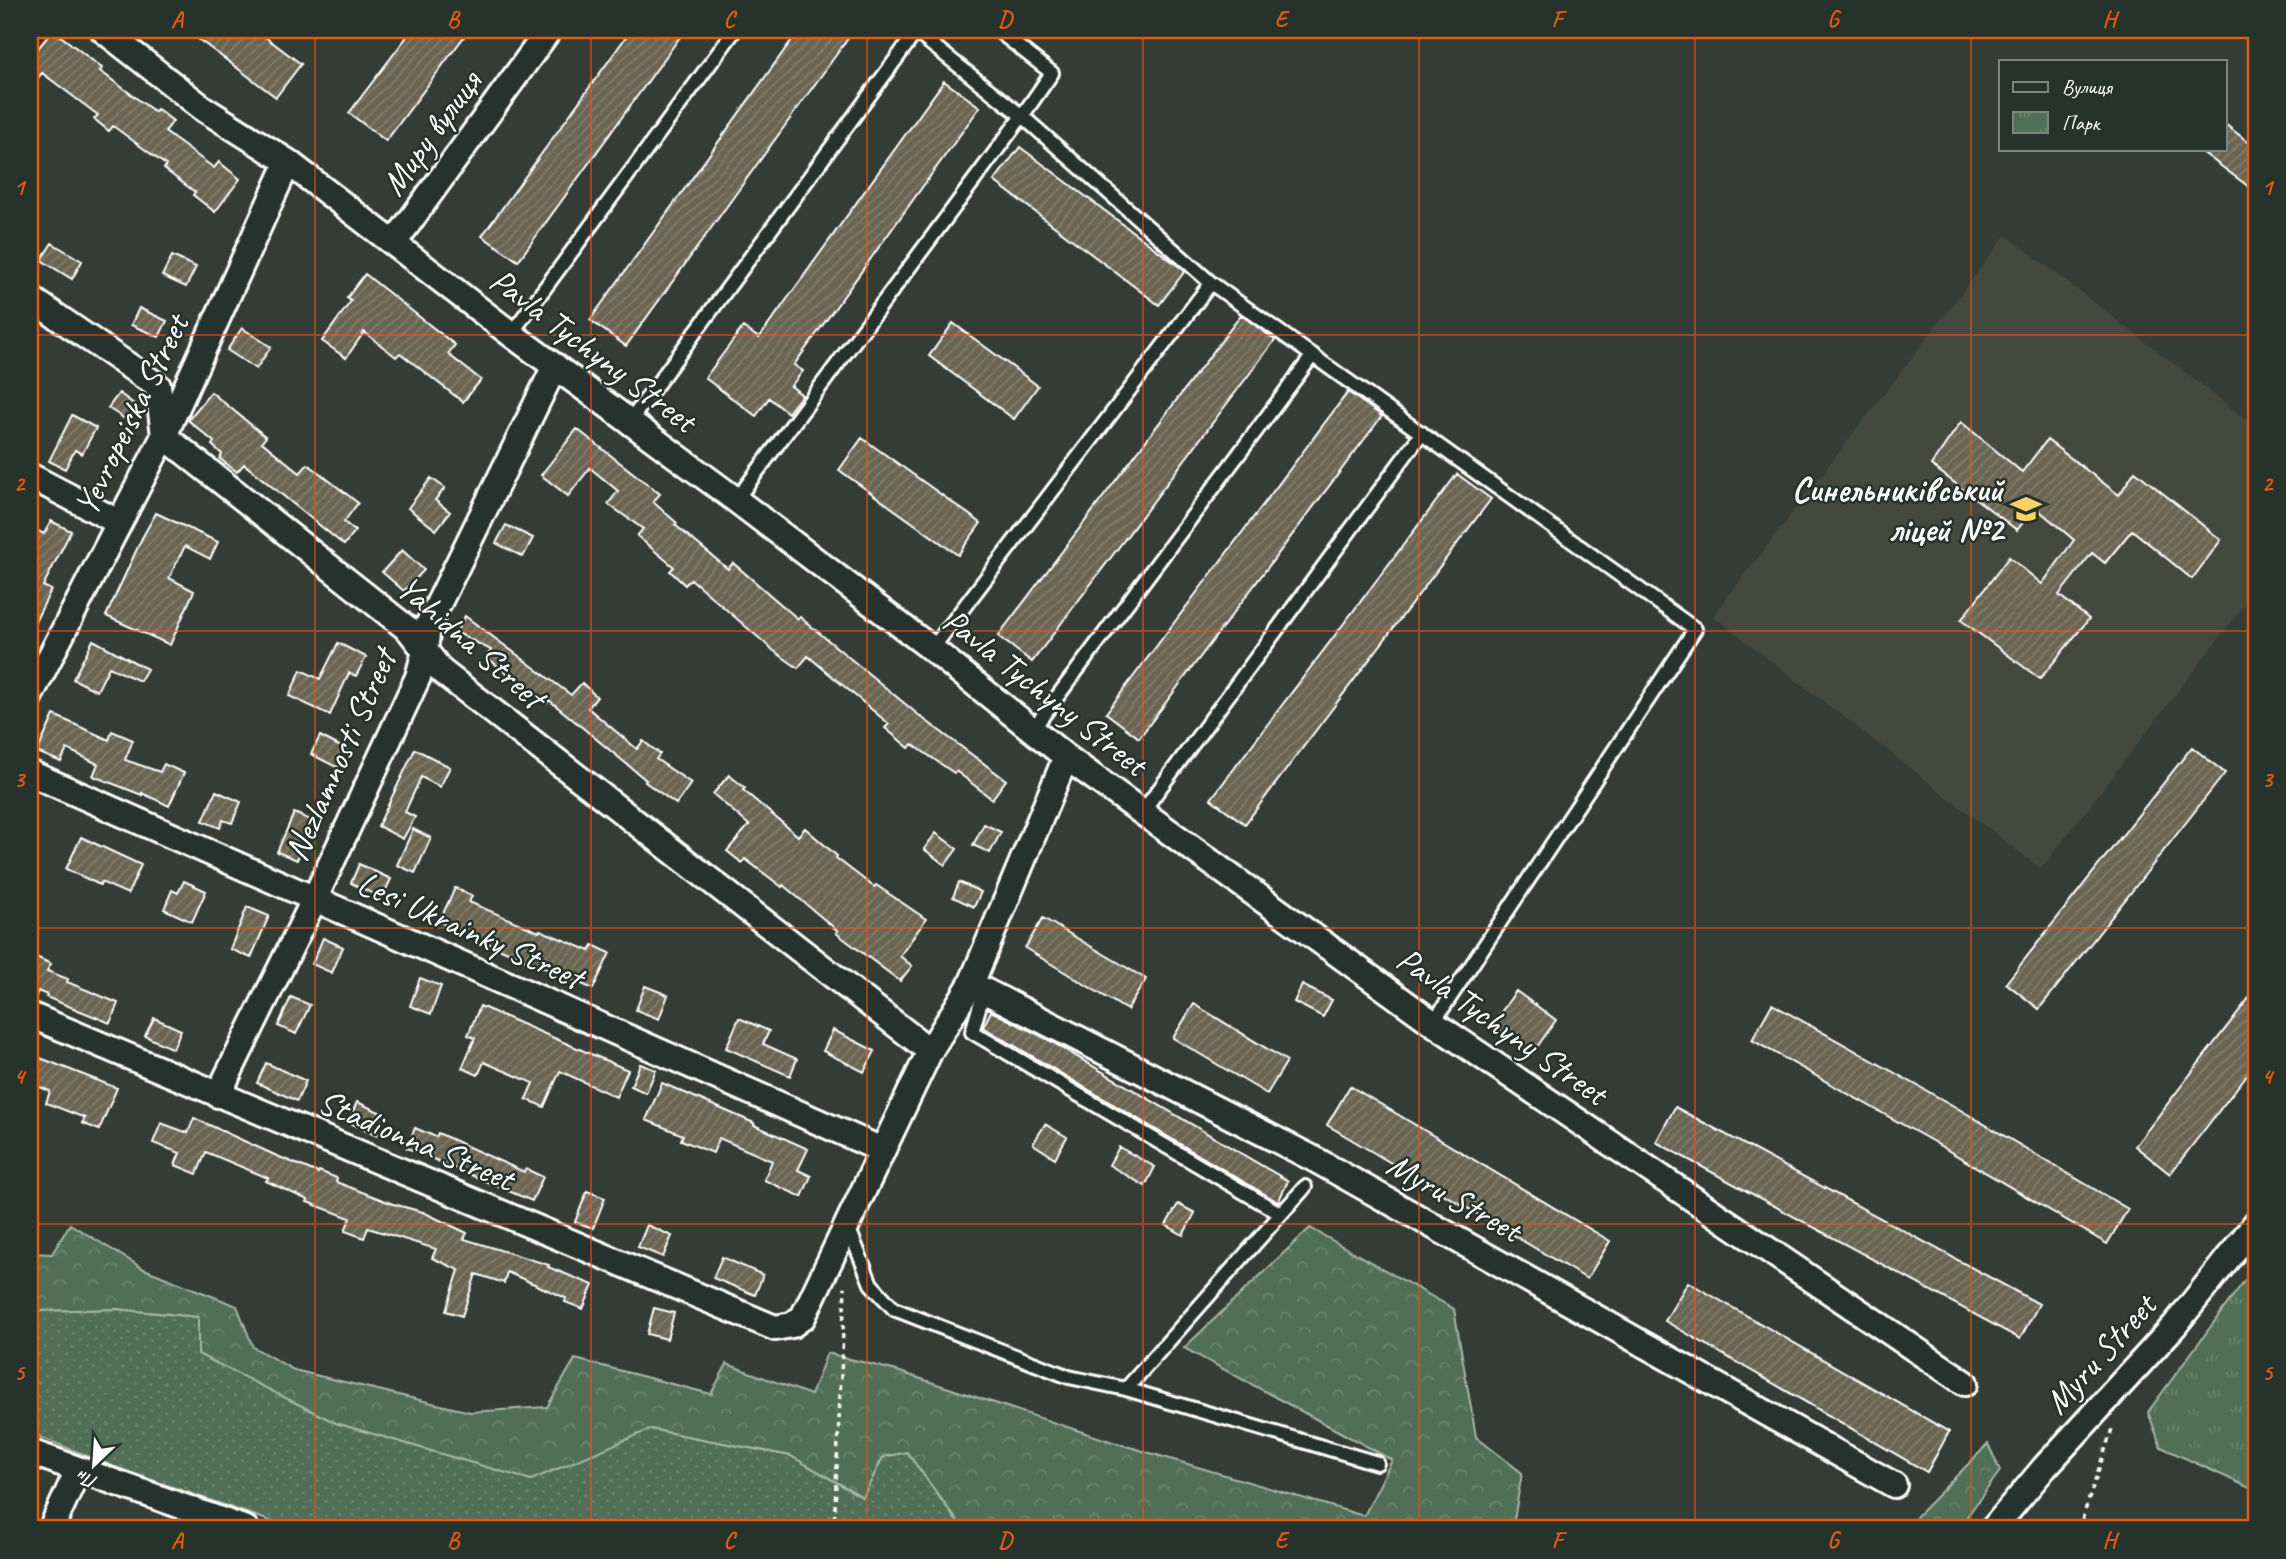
<svg xmlns="http://www.w3.org/2000/svg" width="2286" height="1559" viewBox="0 0 2286 1559" font-family="Caveat,sans-serif">
	<style>
		.built { fill: #44493e }
		.grass { fill: url(#grass-dots); stroke: #a8b6aa; stroke-width: 2 }
		.forest { fill: url(#forest-crowns); stroke: #a8b6aa; stroke-width: 2 }
		.park { fill: url(#park-tufts); stroke: #a8b6aa; stroke-width: 2 }
		.building { fill: url(#building-hatch); stroke: #fff; stroke-width: 2 }
		.lines { fill: none; stroke-linecap: round; stroke-linejoin: round }
		.service-casing { stroke: #fff; stroke-width: 18 }
		.minor-casing { stroke: #fff; stroke-width: 30 }
		.path { stroke: #fff; stroke-width: 3.5; stroke-dasharray: 5 5; stroke-linecap: butt }
		.service { stroke: #26332d; stroke-width: 12 }
		.minor { stroke: #26332d; stroke-width: 24 }
		.grid { fill: none; stroke: #e8590c; stroke-width: 2; stroke-opacity: 0.55 }
		.labels { text-anchor: middle; dominant-baseline: central; stroke-width: 5; stroke-linejoin: round; paint-order: stroke }
		.street-label { font-size: 35px; fill: #fff; stroke: #26332d }
		.poi-label { font-size: 35px; font-weight: bold; fill: #fff; stroke: #26332d; text-anchor: end }
		.neatline { fill: none; stroke: #e8590c; stroke-width: 2.5 }
		.grid-label { font-size: 23px; text-anchor: middle; font-weight: bold; fill: #e8590c }
	</style>
	<defs>
		<pattern id="grass-dots" width="8" height="8" patternUnits="userSpaceOnUse" patternTransform="scale(1.75)"><rect width="8" height="8" fill="#516e56"/><path d="M2 2h.1M6 6h.1" fill="none" stroke="#6b846f" stroke-width="1.8" stroke-linecap="round"/></pattern>
		<pattern id="forest-crowns" width="20" height="18" patternUnits="userSpaceOnUse" patternTransform="scale(1.75)"><rect width="20" height="18" fill="#516e56"/><path d="M2 6a3 3 0 1 1 6 0M12 15a3 3 0 1 1 6 0" fill="none" stroke="#6b846f"/></pattern>
		<pattern id="park-tufts" width="24" height="20" patternUnits="userSpaceOnUse" patternTransform="scale(1.75)"><rect width="24" height="20" fill="#516e56"/><path d="M3 7l-1-3M5 7V3M7 7l1-3M15 17l-1-3M17 17v-4M19 17l1-3" fill="none" stroke="#6b846f"/></pattern>
		<pattern id="building-hatch" width="6" height="6" patternUnits="userSpaceOnUse" patternTransform="scale(1.75)"><rect width="6" height="6" fill="#6b6553"/><path d="M-1 1l2-2M0 6l6-6M5 7l2-2" fill="none" stroke="#817c6d"/></pattern>
	</defs>
	<rect width="100%" height="100%" fill="#343d35"/>
	<filter id="ink" filterUnits="userSpaceOnUse"><feTurbulence type="fractalNoise" baseFrequency=".0143" numOctaves="2"/><feDisplacementMap in="SourceGraphic" scale="14" xChannelSelector="R" yChannelSelector="G"/><feConvolveMatrix kernelMatrix="1 2 1 2 8 2 1 2 1" color-interpolation-filters="sRGB"/></filter>
	<g filter="url(#ink)">
		<!-- built -->
		<path class="built" d="M2006,235L2256,427V590L2041,869L1713,616Z"/>
		<!-- grass -->
		<path class="grass" d="M117,1309L199,1317L198,1354L336,1423L531,1480L650,1429L791,1456L862,1497L883,1457L907,1452L960,1526L966,1529H293L115,1467L30,1433V1311Z"/>
		<!-- forest -->
		<path class="forest" d="M70,1224L144,1269L237,1306L253,1347L294,1370L470,1412L547,1407L575,1359L711,1394L727,1364L811,1395L827,1353L897,1371L1116,1443L1364,1516L1392,1460L1184,1348L1310,1228L1454,1309L1476,1437L1522,1473L1514,1520L1556,1529H1206L1184,1523L1145,1529H966L961,1526L907,1452L883,1457L863,1497L791,1456L651,1429L531,1480L336,1423L198,1354V1317L117,1309L30,1311V1253L52,1254Z
			M1988,1444L2000,1471L1958,1529H1907L1918,1515Z"/>
		<!-- park -->
		<path class="park" d="M2256,1265V1491L2161,1447L2148,1412Z"/>
		<!-- building -->
		<path class="building" d="M53,30L102,68L100,71L155,112L157,109L173,121L165,132L214,168L219,162L240,179L215,212L193,195L195,192L164,169L166,165L113,126L109,131L94,119L98,115L42,73L30,88V58Z
			M186,30H256L301,64L276,97Z
			M412,30H469L386,141L349,113Z
			M631,30H685L518,261L482,236Z
			M799,30H854L626,346L590,320Z
			M944,81L980,107L794,365L803,371L791,386L802,395L788,413L769,398L756,416L705,378L743,327L759,338Z
			M2225,124L2256,148V192L2198,149H2225Z
			M1020,147L1185,271L1159,305L994,181Z
			M52,243L82,261L72,279L41,260Z
			M172,256L196,267L186,287L162,276Z
			M365,274L455,345L448,354L481,380L463,402L400,353L396,357L364,332L346,358L322,341L351,301L347,298Z
			M139,308L167,321L159,337L131,325Z
			M1241,315L1275,340L1032,662L998,636Z
			M953,323L1038,386L1014,419L929,356Z
			M242,328L271,347L256,369L227,350Z
			M211,392L266,437L262,442L300,473L308,464L358,503L344,522L355,531L344,545L244,464L237,472L220,459L222,454L212,445L214,442L188,420Z
			M1348,392L1382,416L1139,738L1106,713Z
			M119,393L138,407L128,421L108,408Z
			M72,415L96,428L82,454L75,450L65,469L49,461Z
			M1961,422L2022,472L2047,440L2119,495L2135,471L2221,540L2192,579L2132,530L2105,563L2092,553L2059,595L2089,619L2040,679L1961,620L2009,557L2042,584L2074,540L2035,507L2017,530L1931,465Z
			M577,429L660,494L653,502L677,523L675,525L728,569L733,563L798,619L800,617L921,717L1006,780L992,799L956,771L954,773L912,744L909,748L885,728L889,724L808,656L798,668L774,651L691,579L685,585L670,571L674,567L637,536L643,529L608,504L618,491L590,468L568,496L541,475Z
			M862,438L981,523L958,555L839,470Z
			M1457,474L1491,499L1245,824L1211,799Z
			M431,478L445,488L435,500L450,512L436,530L408,508Z
			M156,513L218,542L210,559L185,546L169,578L194,591L170,645L106,616L142,538Z
			M51,521L71,531L43,586L51,590L30,632V542L36,530L44,534Z
			M506,525L533,538L523,557L496,543Z
			M402,550L424,570L404,591L382,572Z
			M465,616L571,695L582,683L597,697L588,708L637,749L643,741L660,754L656,759L691,783L676,804L645,782L646,780L549,700L547,703L486,657L491,650L456,632Z
			M93,640L147,669L140,681L109,667L97,691L73,679Z
			M338,643L366,657L356,676L349,673L330,715L289,696L301,670L320,679Z
			M54,715L109,740L112,731L133,740L125,760L160,772L164,764L184,773L169,806L142,793V795L93,776L98,764L67,749L61,762L37,752Z
			M320,736L347,750L338,768L311,754Z
			M2192,747L2225,773L2039,1009L2006,983Z
			M415,749L450,767L440,787L421,777L405,812L415,817L403,839L378,826Z
			M729,775L745,788L743,790L798,836L805,828L837,856L836,858L874,887L876,885L926,919L900,956L912,966L900,981L836,933L838,931L783,885L782,887L745,859L742,863L727,851L749,825L713,794Z
			M216,791L241,802L232,823L223,820L220,828L203,821Z
			M294,813L313,821L297,860L277,852Z
			M984,824L1001,832L990,853L973,845Z
			M413,829L431,838L415,873L397,865Z
			M936,833L957,849L945,865L924,849Z
			M81,837L141,865L128,894L101,882L100,885L66,869Z
			M359,864L391,879L382,898L351,883Z
			M184,881L206,891L192,922L164,909L172,890L178,893Z
			M959,882L981,892L974,907L953,897Z
			M455,888L472,896L469,902L539,932L540,930L590,951L593,945L610,953L593,989L439,922Z
			M247,907L269,916L251,958L230,949Z
			M1043,918L1146,979L1127,1010L1025,948Z
			M323,938L343,947L332,973L312,964Z
			M30,954L51,964L47,971L68,979L67,982L118,1003L110,1023L46,997L47,995L38,991L34,1001L30,1000Z
			M420,978L441,986L431,1014L410,1006Z
			M1302,985L1332,1000L1323,1017L1294,1002Z
			M645,986L668,995L659,1019L636,1010Z
			M2256,989V1063L2170,1174L2135,1146Z
			M1516,991L1556,1020L1532,1054L1492,1025Z
			M291,997L310,1005L296,1034L278,1026Z
			M1194,1004L1287,1061L1267,1094L1173,1038Z
			M1772,1004L1952,1105L2128,1209L2107,1244L1932,1141L1752,1040Z
			M480,1006L628,1070L616,1097L560,1071L544,1107L526,1099L533,1083L484,1062L478,1075L462,1068L475,1038L468,1035Z
			M991,1011L1045,1038L1288,1181L1278,1202L983,1027Z
			M154,1018L181,1030L173,1049L145,1036Z
			M739,1018L769,1031L763,1044L797,1059L790,1076L726,1048Z
			M833,1030L875,1051L864,1072L823,1051Z
			M30,1054L117,1088L99,1130L82,1123L85,1118L46,1103L50,1091L30,1083Z
			M266,1063L306,1081L297,1101L257,1083Z
			M640,1064L656,1070L646,1093L631,1086Z
			M662,1083L754,1123V1125L808,1149L798,1170L811,1176L802,1197L764,1180L772,1161L719,1138L713,1153L681,1140L683,1135L646,1120Z
			M1350,1086L1610,1241L1587,1279L1327,1125Z
			M357,1102L386,1115L377,1135L348,1122Z
			M1675,1107L2039,1304L2020,1339L1656,1142Z
			M194,1118L277,1156L318,1173L319,1171L337,1178L336,1182L393,1204L423,1212L467,1233L464,1239L549,1265L548,1267L593,1285L583,1309L565,1302L566,1298L507,1272L504,1283L476,1274L462,1316L446,1311L459,1270L432,1258L436,1249L368,1228L364,1238L345,1231L350,1218L307,1202L308,1200L266,1181L268,1178L206,1152L197,1174L175,1165L180,1153L153,1143L161,1123L188,1133Z
			M1045,1124L1067,1137L1055,1158L1033,1144Z
			M415,1128L436,1137L438,1133L524,1172L526,1169L543,1177L532,1201L407,1148Z
			M1119,1147L1155,1167L1145,1186L1109,1165Z
			M587,1191L605,1198L593,1228L575,1222Z
			M1178,1204L1195,1213L1183,1235L1166,1225Z
			M647,1225L672,1236L663,1257L638,1247Z
			M722,1257L763,1275L755,1295L713,1278Z
			M1688,1282L1949,1432L1927,1472L1665,1321Z
			M654,1308L674,1313L667,1339L647,1334Z"/>
		<g class="lines">
			<!-- service casing -->
			<g class="service-casing">
				<path id="service" d="M997,30L1052,73L1022,116L1211,283L1695,629L1433,1023
					M511,334L735,30
					M630,421L916,32L914,30
					M736,500L1022,116L916,32
					M932,649L1211,283
					M1033,729L1313,355
					M1143,811L1422,433
					M984,991L972,1032L1281,1214
					M847,1224L871,1284L894,1309L1069,1377L1126,1389L1377,1463
					M1126,1389L1305,1187"/>
			</g>
			<!-- minor casing -->
			<g class="minor-casing">
				<path id="minor" d="M103,30L204,109L288,162L511,334L736,500L932,649L1066,757L1433,1023L1965,1383
					M394,243L549,30
					M30,298L158,386L164,436L409,630L441,671L930,1051
					M30,476L118,522
					M30,696L164,436L288,162
					M30,773L882,1150
					M971,984L1314,1159L1894,1485
					M30,1015L775,1328L792,1325L803,1317L930,1051L971,984L1066,757
					M218,1095L314,900L418,677L425,651L428,625L555,366
					M30,1452L246,1529
					M51,1529L78,1470
					M1993,1529L2044,1468L2175,1325L2256,1223"/>
			</g>
			<!-- path -->
			<path class="path" d="M834,1529L845,1287
				M2079,1529L2112,1429"/>
			<!-- service -->
			<use href="#service" class="service"/>
			<!-- minor -->
			<use href="#minor" class="minor"/>
		</g>
	</g>
	<!-- grid -->
	<path class="grid" d="M315,30V1529M591,30V1529M867,30V1529M1143,30V1529M1419,30V1529M1695,30V1529M1971,30V1529M30,335H2256M30,631H2256M30,928H2256M30,1224H2256"/>
	<!-- icons -->
	<defs>
		<g id="school-bare" transform="scale(2.415)"><path d="M0-5L7-2L0 1L-7-2ZM-4 1L0 2.5L4 1V4Q0 6-4 4Z" fill="#ffd166" stroke="#26332d" stroke-width="2.5" paint-order="stroke"/></g>
	</defs>
	<g fill-rule="evenodd">
		<use href="#school-bare" x="2026" y="509"/>
	</g>
	<g class="labels">
		<!-- street labels -->
		<g class="street-label">
			<text transform="translate(431 133) rotate(-54)">Миру вулиця</text>
			<text transform="translate(593 350) rotate(37)">Pavla Tychyny Street</text>
			<text transform="translate(131 415) rotate(-64)">Yevropeiska Street</text>
			<text transform="translate(471 642) rotate(41)">Yahidna Street</text>
			<text transform="translate(1045 692) rotate(38)">Pavla Tychyny Street</text>
			<text transform="translate(340 755) rotate(-66)">Nezlamnosti Street</text>
			<text transform="translate(470 930) rotate(24)">Lesi Ukrainky Street</text>
			<text transform="translate(1502 1026) rotate(35)">Pavla Tychyny Street</text>
			<text transform="translate(416 1140) rotate(23)">Stadionna Street</text>
			<text transform="translate(1454 1197) rotate(29)">Myru Street</text>
			<text transform="translate(2100 1354) rotate(-48)">Myru Street</text>
		</g>
		<!-- poi labels -->
		<g class="poi-label">
			<text x="2003" y="489">Синельниківський<tspan x="2003" dy="40">ліцей №2</tspan></text>
		</g>
	</g>
	<!-- margin -->
	<rect width="2286" height="1559" fill="none" stroke="#26332d" stroke-width="77"/>
	<!-- legend -->
	<rect x="1999" y="60" width="228" height="91" fill="#26332d" stroke="#7d8581" stroke-width="2"/>
	<rect x="2013" y="82" width="35" height="10" fill="#26332d" stroke="#7d8581" stroke-width="2"/>
	<text x="2062" y="94" font-size="21" fill="#ffffff">Вулиця</text>
	<rect x="2013" y="112" width="35" height="21" fill="url(#park-tufts)" stroke="#7d8581" stroke-width="2"/>
	<text x="2062" y="130" font-size="21" fill="#ffffff">Парк</text>
	<!-- north arrow -->
	<g transform="translate(94 1465) rotate(205)" stroke="#26332d" stroke-width="5" paint-order="stroke">
	<path d="M0-5L12 26L0 18L-12 26Z" fill="#ffffff"/>
	<text y="-10" font-size="19" font-weight="bold" text-anchor="middle" fill="#ffffff">Пн</text>
	</g>
	<rect x="38" y="38" width="2210" height="1482" class="neatline"/>
	<g class="grid-label">
		<text x="177" y="27">A</text>
		<text x="453" y="27">B</text>
		<text x="729" y="27">C</text>
		<text x="1005" y="27">D</text>
		<text x="1281" y="27">E</text>
		<text x="1557" y="27">F</text>
		<text x="1833" y="27">G</text>
		<text x="2109" y="27">H</text>
		<text x="19" y="195">1</text>
		<text x="2267" y="195">1</text>
		<text x="19" y="491">2</text>
		<text x="2267" y="491">2</text>
		<text x="19" y="787">3</text>
		<text x="2267" y="787">3</text>
		<text x="19" y="1084">4</text>
		<text x="2267" y="1084">4</text>
		<text x="19" y="1380">5</text>
		<text x="2267" y="1380">5</text>
		<text x="177" y="1548">A</text>
		<text x="453" y="1548">B</text>
		<text x="729" y="1548">C</text>
		<text x="1005" y="1548">D</text>
		<text x="1281" y="1548">E</text>
		<text x="1557" y="1548">F</text>
		<text x="1833" y="1548">G</text>
		<text x="2109" y="1548">H</text>
	</g>
</svg>
